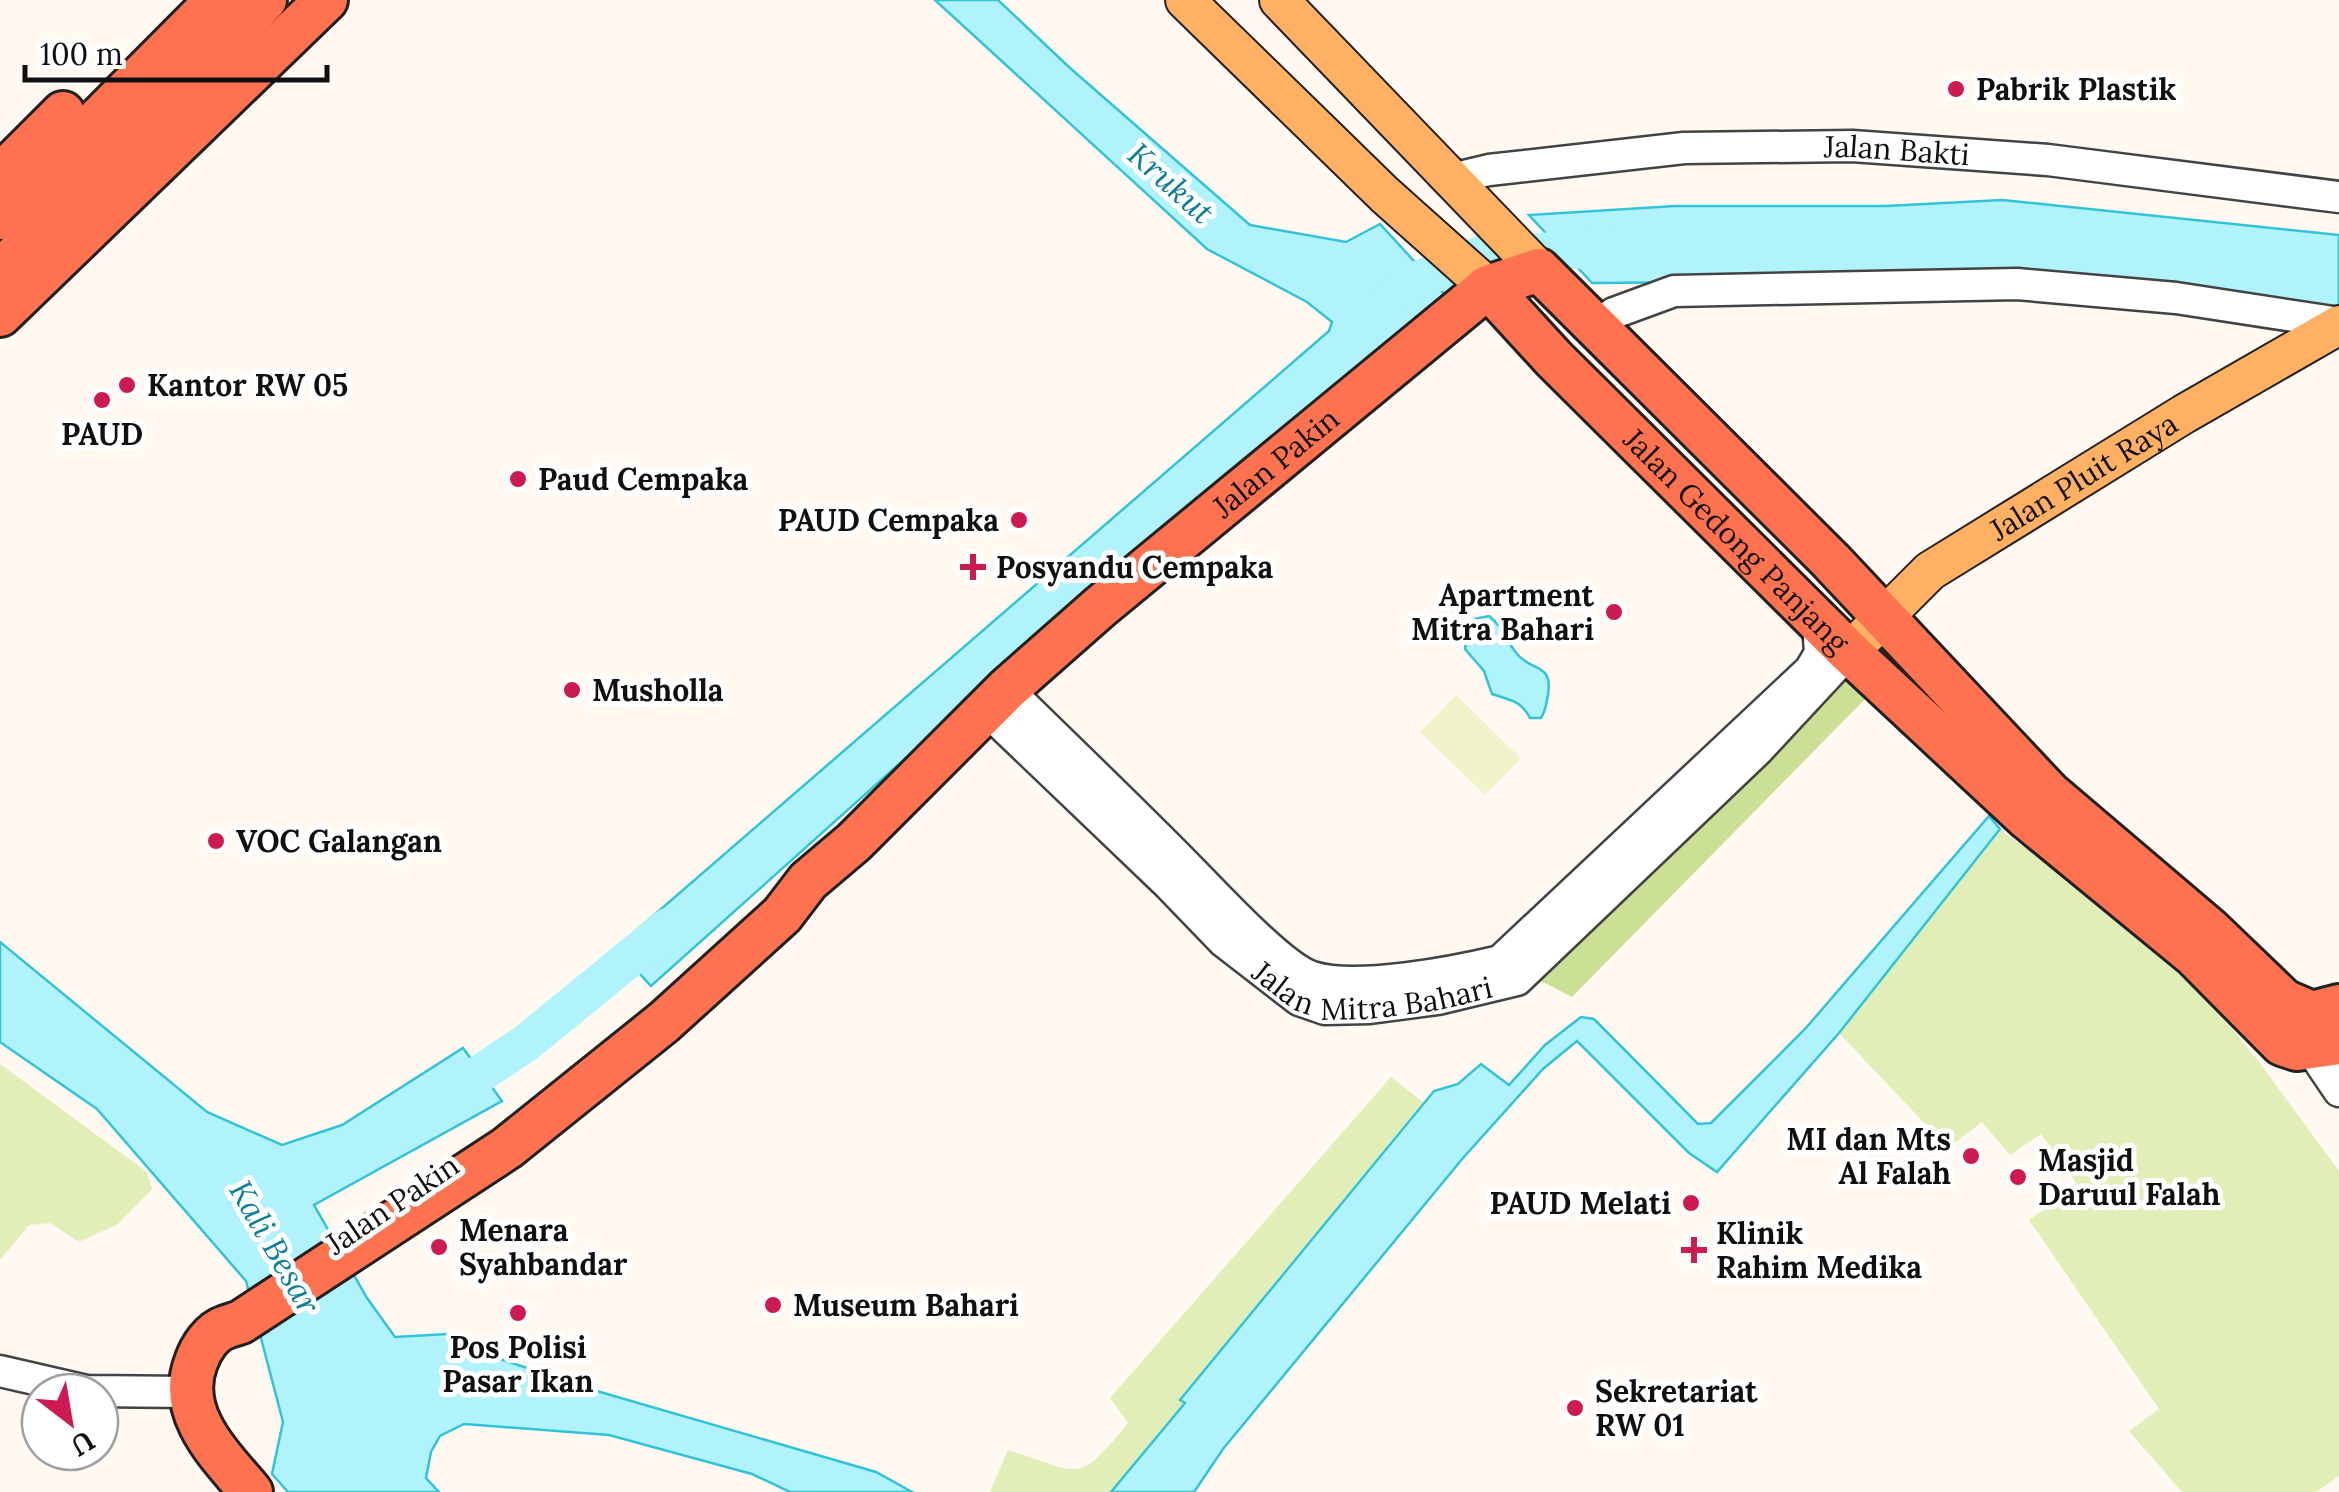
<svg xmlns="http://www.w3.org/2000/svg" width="2339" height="1492" viewBox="0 0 2339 1492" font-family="Lora,serif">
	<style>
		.green { fill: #e2eeb7 }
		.forest { fill: #cbe095 }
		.pitch { fill: #f1f4ca }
		.water { fill: #b1f3fc; stroke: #32c3d9; stroke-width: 2.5 }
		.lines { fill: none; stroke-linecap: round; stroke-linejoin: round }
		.river { stroke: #b1f3fc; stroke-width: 38 }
		.minor-casing { stroke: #434343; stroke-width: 35 }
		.major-casing { stroke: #212121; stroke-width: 42 }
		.highway-casing { stroke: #212121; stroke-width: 48 }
		.minor { stroke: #fff; stroke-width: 30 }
		.major { stroke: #ffb062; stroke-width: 38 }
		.highway { stroke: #ff7250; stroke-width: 42 }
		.poi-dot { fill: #cd1a51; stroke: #fff; stroke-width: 4 }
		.labels { text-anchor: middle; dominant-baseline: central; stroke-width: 10; stroke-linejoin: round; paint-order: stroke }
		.poi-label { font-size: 30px; font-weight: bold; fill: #101010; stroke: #fff; text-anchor: start }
		.street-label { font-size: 30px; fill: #101010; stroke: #fff }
		.water-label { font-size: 32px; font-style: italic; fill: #0d7f96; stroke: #fff }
	</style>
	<rect width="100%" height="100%" fill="#fff9f2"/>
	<!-- green -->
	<path class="green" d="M2000,829L2183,968L2256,1058L2339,1171V1476L2316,1492H2182L2129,1431L2159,1409L2029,1220L2078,1186L2041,1134L2010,1155L1982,1122L1948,1148L1839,1033Z
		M0,1064L147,1172L152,1189L118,1224L79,1242L50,1223L29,1225L0,1260Z
		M1391,1077L1423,1102L1179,1399L1184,1403L1110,1492H990L1008,1450C1081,1473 1077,1486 1128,1423L1110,1398Z"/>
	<!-- forest -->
	<path class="forest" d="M1830,661L1867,697L1572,997L1535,978Z"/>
	<!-- pitch -->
	<path class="pitch" d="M1456,695L1521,758L1485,795L1420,732Z"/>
	<!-- water -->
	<path class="water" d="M935,0H998L1070,68L1250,225L1346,242L1380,224L1447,297L1090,593L651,986L616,948L1329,331L1332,322L1307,302L1207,249Z
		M2002,200L2339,235V310L1728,282L1592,283L1529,215L1675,206H1886Z
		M1489,616C1503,626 1506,642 1518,655C1533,672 1553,663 1548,695C1546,704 1546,710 1541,718H1530C1521,700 1509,700 1492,694L1484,671L1465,649L1468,625L1475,619Z
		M1989,816L2000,829L1839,1033L1717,1172L1689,1153L1577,1041L1543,1069L1463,1158L1223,1449L1194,1492H1111L1185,1403L1180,1400L1434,1091L1458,1084L1481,1064L1509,1085L1545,1045L1581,1017L1594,1019L1698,1124L1711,1123L1805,1029Z
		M0,942L207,1112L282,1145L342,1125L463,1048L502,1101L314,1205L367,1298L395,1337L465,1333L485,1354L590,1389L876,1472L912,1492H790L752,1474L609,1435L464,1424L440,1436L431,1452L426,1478L439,1492H288L272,1474L283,1422L246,1281L97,1109L0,1042Z"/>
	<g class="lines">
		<!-- river -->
		<path class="river" d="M1385,305L1408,284L1481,255L1611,248
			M441,1100L526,1043L668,927"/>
		<!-- minor casing -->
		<g class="minor-casing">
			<g id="minor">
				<path id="s1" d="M1451,179L1489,170L1684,148L1852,146L2048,160L2339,197"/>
				<path d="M1596,326L1614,313L1674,291L2017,284L2176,298L2339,323"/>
				<path d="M1007,689C1067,748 1128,806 1187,866C1212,891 1281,967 1312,977C1356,991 1454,972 1500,961L1810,670L1820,653L1818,622"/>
				<path id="s2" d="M985,709L1169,885L1224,942L1299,1000L1325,1009L1370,1008L1438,999L1517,980L1758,750L1849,652"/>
				<path d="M2310,1048L2339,1091"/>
				<path d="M0,1371L87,1391L191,1392"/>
			</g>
		</g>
		<!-- major casing -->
		<g class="major-casing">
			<g id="major">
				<path d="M1185,0L1385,195L1488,287"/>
				<path d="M1279,0L1539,270"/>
				<path id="s3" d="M1849,652L1930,571L2184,414L2339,325"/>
			</g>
		</g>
		<!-- highway casing -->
		<g class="highway-casing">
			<g id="highway">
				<path d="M0,176L63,113"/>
				<path d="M0,218L217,0"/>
				<path d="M0,272L265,0"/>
				<path id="s4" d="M1488,287L1554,359L1849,652L2026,817L2194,955L2282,1044L2297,1049L2339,1043"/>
				<path d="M0,315L326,0"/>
				<path id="s5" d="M251,1492C221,1456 176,1414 196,1362C201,1348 211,1332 226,1327C231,1325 236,1324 241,1322L507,1148L664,1022L782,915L808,881L854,842L1007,689L1100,607L1488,287L1539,270L1831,561L2049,793L2210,930L2284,1001L2312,1013L2339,1006"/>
			</g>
		</g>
		<!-- minor -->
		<use href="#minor" class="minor"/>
		<!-- major -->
		<use href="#major" class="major"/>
		<!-- highway -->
		<use href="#highway" class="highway"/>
	</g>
	<!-- markers -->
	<g class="poi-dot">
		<circle cx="1956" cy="89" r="10"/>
		<circle cx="127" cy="385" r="10"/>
		<circle cx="102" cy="400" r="10"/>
		<circle cx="518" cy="479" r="10"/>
		<circle cx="1019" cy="520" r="10"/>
		<path d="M968 552h10v10h10v10h-10v10h-10v-10h-10v-10h10z"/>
		<circle cx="1614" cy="612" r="10"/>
		<circle cx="572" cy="690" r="10"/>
		<circle cx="216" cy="841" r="10"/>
		<circle cx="1971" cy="1156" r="10"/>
		<circle cx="2018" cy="1177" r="10"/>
		<circle cx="1691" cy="1203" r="10"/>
		<circle cx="439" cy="1247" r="10"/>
		<path d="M1689 1235h10v10h10v10h-10v10h-10v-10h-10v-10h10z"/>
		<circle cx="773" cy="1305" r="10"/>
		<circle cx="518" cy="1313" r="10"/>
		<circle cx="1575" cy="1408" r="10"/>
	</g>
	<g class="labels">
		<!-- poi labels -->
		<g class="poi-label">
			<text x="1976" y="89">Pabrik Plastik</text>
			<text x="147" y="385">Kantor RW 05</text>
			<text x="102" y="434" text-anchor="middle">PAUD</text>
			<text x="538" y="479">Paud Cempaka</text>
			<text x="999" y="520" text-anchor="end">PAUD Cempaka</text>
			<text x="996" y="567">Posyandu Cempaka</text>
			<text x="1594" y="595" text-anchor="end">Apartment<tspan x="1594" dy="34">Mitra Bahari</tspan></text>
			<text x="592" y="690">Musholla</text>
			<text x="236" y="841">VOC Galangan</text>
			<text x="1951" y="1139" text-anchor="end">MI dan Mts<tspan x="1951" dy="34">Al Falah</tspan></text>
			<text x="2038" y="1160">Masjid<tspan x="2038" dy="34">Daruul Falah</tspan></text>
			<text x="1671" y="1203" text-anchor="end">PAUD Melati</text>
			<text x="459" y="1230">Menara<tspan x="459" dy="34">Syahbandar</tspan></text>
			<text x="1716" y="1233">Klinik<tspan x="1716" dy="34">Rahim Medika</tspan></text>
			<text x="793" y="1305">Museum Bahari</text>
			<text x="518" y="1347" text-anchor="middle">Pos Polisi<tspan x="518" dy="34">Pasar Ikan</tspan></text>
			<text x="1595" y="1391">Sekretariat<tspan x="1595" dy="34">RW 01</tspan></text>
		</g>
		<!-- street labels -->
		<g class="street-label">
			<text stroke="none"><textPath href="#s1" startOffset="448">Jalan Bakti</textPath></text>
			<text stroke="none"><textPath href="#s5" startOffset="1562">Jalan Pakin</textPath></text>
			<text stroke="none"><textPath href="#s3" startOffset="295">Jalan Pluit Raya</textPath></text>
			<text stroke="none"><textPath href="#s4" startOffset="355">Jalan Gedong Panjang</textPath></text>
			<text stroke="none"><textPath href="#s2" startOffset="500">Jalan Mitra Bahari</textPath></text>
			<text transform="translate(392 1204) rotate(-34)">Jalan Pakin</text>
		</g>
		<!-- water labels -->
		<g class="water-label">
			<text transform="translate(1171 183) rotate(42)">Krukut</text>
			<text transform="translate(275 1247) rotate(60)">Kali Besar</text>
		</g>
	</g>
	<!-- north arrow -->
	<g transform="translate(70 1422) rotate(149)"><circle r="48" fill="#ffffff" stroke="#9f9f9f" stroke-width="2.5"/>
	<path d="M0-8L18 38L0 25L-18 38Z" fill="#cd1a51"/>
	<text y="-15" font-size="28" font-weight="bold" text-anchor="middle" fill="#101010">U</text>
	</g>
	<!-- scale -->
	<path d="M25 65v15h302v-15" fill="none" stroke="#101010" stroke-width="5"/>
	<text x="40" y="65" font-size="30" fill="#101010" stroke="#ffffff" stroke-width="8" paint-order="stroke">100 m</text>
</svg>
